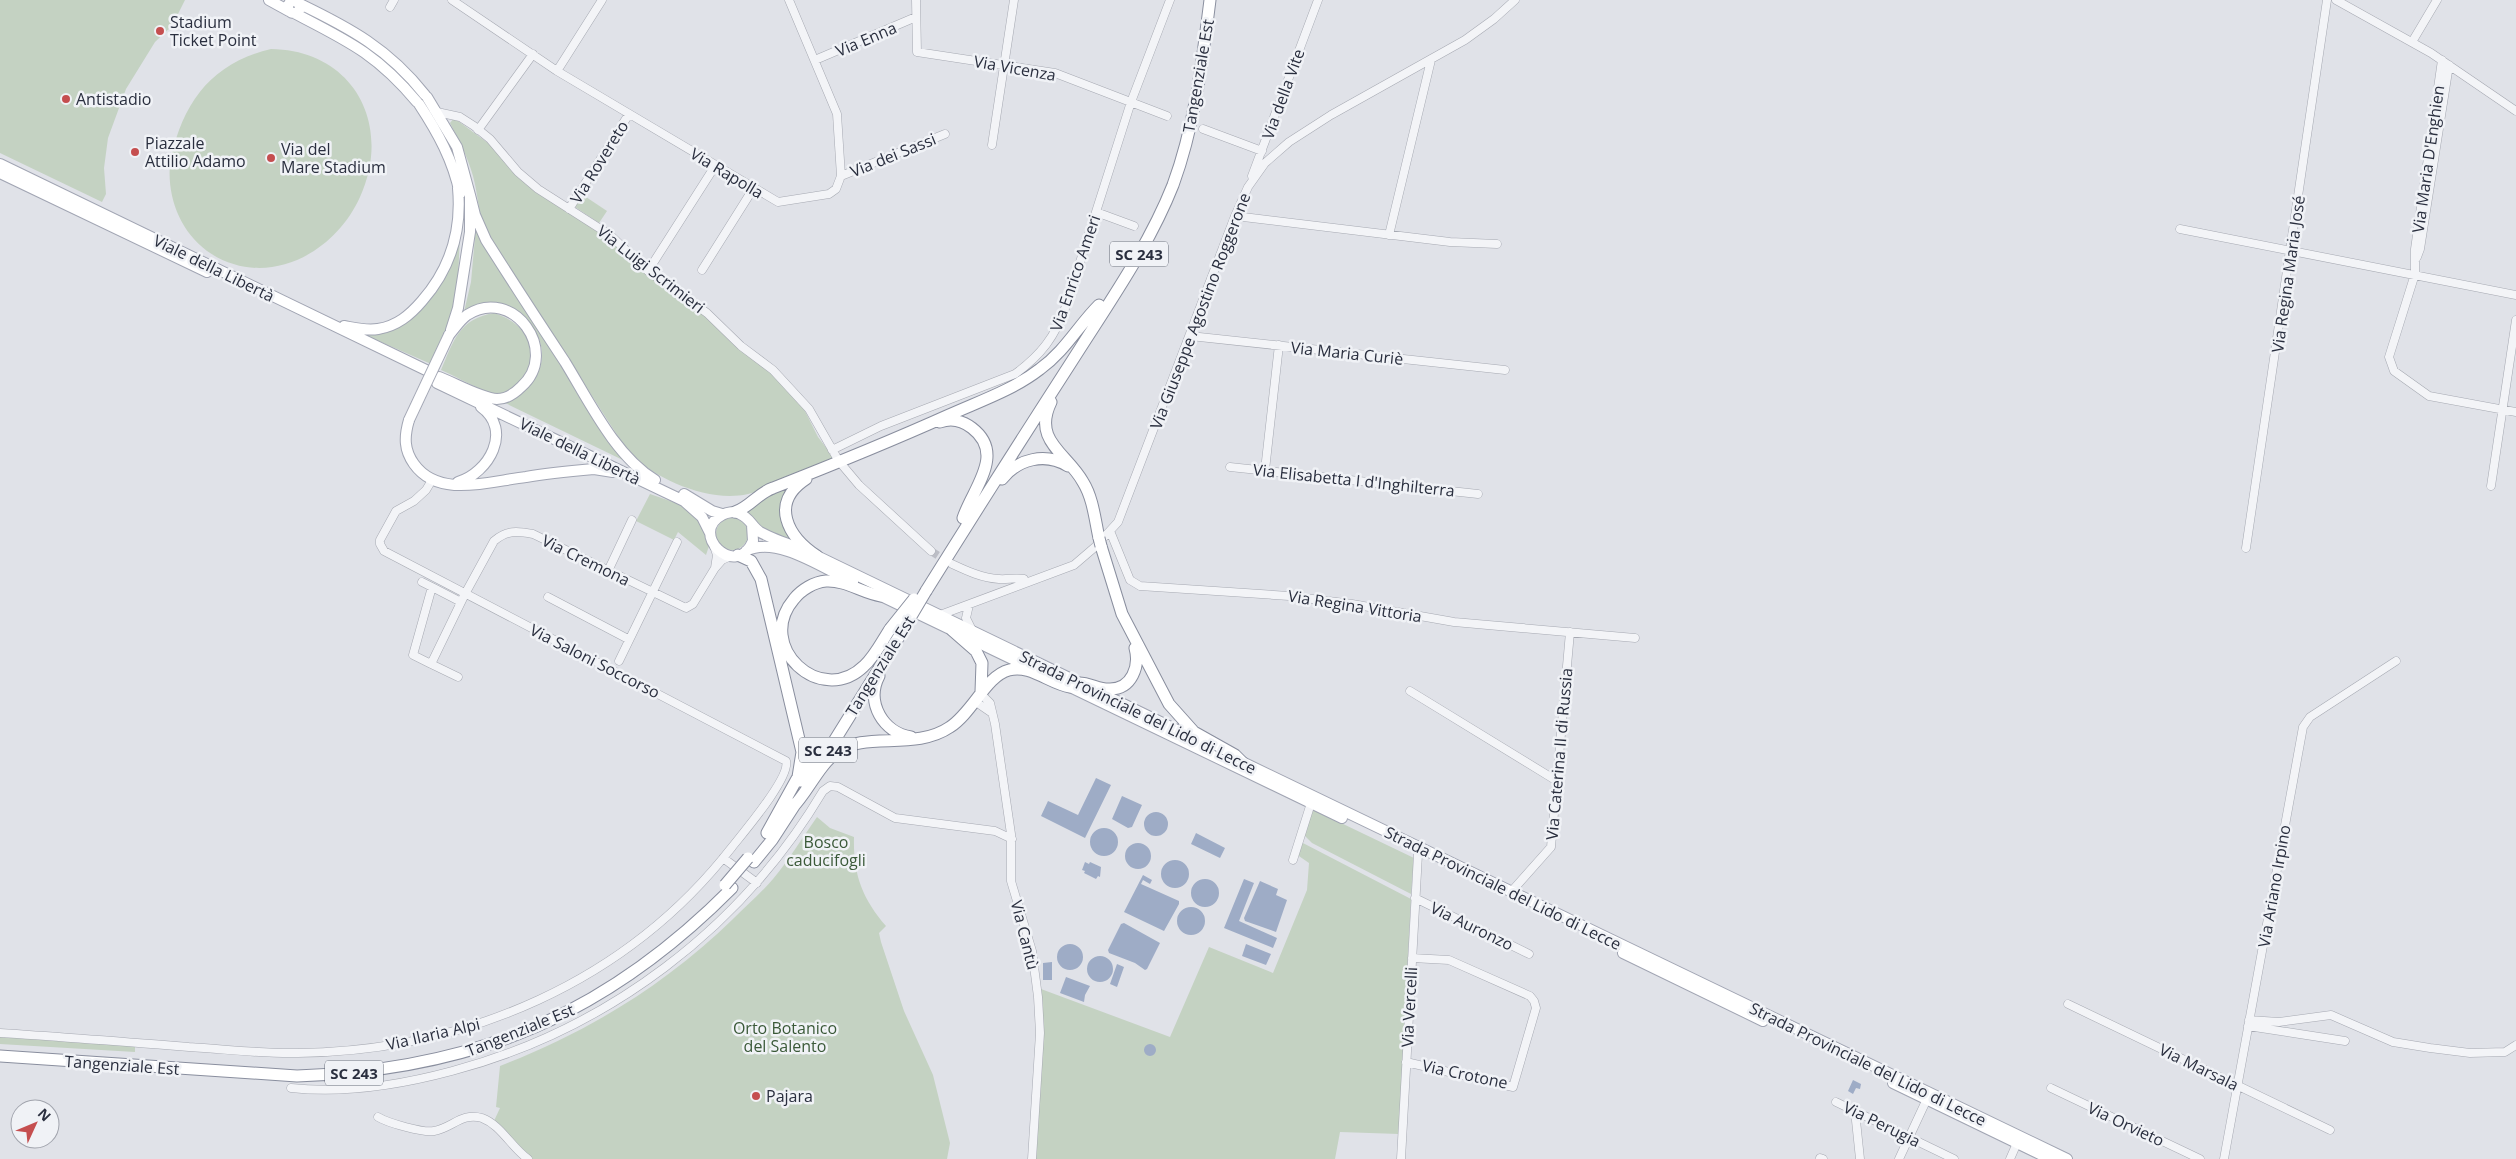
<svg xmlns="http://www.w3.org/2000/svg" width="2516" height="1159" viewBox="0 0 2516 1159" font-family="'Open Sans',sans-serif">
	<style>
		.green { fill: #c4d2c2 }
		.water { fill: #9eacc6 }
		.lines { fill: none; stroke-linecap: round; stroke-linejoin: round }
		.minor-tunnel { stroke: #bcbec6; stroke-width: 8; stroke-dasharray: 8 4; stroke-linecap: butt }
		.minor-casing { stroke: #a6a9b2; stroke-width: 9 }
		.major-casing { stroke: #a1a5b3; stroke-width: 12 }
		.highway-casing { stroke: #898e9e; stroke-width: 13 }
		.minor { stroke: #f3f4f7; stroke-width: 8 }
		.major { stroke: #fff; stroke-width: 10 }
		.highway { stroke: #fff; stroke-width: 11 }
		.major-bridge-casing { stroke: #a1a5b3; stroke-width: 12; stroke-linecap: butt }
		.highway-bridge-casing { stroke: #898e9e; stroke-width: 13; stroke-linecap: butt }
		.major-bridge { stroke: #fff; stroke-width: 10 }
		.highway-bridge { stroke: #fff; stroke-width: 11 }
		.poi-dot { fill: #c54e4f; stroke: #f0f2f6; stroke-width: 2 }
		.labels { text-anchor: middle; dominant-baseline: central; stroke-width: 5; stroke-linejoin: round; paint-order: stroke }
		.shield { fill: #f0f2f6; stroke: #656a76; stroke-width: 1 }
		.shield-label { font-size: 15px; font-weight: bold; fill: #2a2f3f }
		.poi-label { font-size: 16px; fill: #2a2f3f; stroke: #f0f2f6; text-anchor: start }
		.street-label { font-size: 16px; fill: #2a2f3f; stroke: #f0f2f6 }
		.park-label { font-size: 16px; fill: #3a5938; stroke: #f0f2f6 }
	</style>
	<rect width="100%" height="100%" fill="#e0e2e8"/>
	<!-- green -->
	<path class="green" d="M0,0H185L172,26L155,42L126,89L108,138L104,168L106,194L102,202L0,153Z
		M271,49C353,50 393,124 360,197C334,255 264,291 207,251C180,231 167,197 170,164L175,165L176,159L171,158C184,100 213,63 271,49Z
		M454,118L492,146L518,177L531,188L614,242L660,286L712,321L770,372L801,403L818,437L834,458C808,469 774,488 748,494C709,503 659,480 630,455L485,230C478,212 478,194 473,176C468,158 459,140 450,123Z
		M583,195L607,211L599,223L575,207Z
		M476,226L629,463L501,401C527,397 549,369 540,342C529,310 492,291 464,312L471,282Z
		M460,232L458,282L452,319L431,364L356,331L373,334L417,311Z
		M494,313C527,323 545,354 520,382C513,390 507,394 497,395C489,395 451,374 441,370C454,340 459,319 494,313Z
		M795,482L786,496L795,543L760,529L746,510L758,500Z
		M650,494L679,504L705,525L709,546L706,555L678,532L674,540L636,521Z
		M716 534a16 16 0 1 1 32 0a16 16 0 1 1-32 0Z
		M1314,810L1414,858L1411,894L1312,843L1304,835L1311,812Z
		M817,817L830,828L854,837C853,874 862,898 886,926L879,933L881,942L904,1011L933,1075L950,1143L947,1159H531L494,1121L500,1108L496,1107L500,1066C588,1032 665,985 733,919C746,906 761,893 773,879C789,860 802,838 817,817Z
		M1301,842L1411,899L1399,1134L1340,1132L1335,1159H1034L1043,1036L1041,989L1170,1037L1209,947L1273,973L1307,890L1309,863L1296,854Z
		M0,1036L135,1046V1052L0,1044Z"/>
	<!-- water -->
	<path class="water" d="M1096,778L1111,785L1085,838L1041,816L1048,801L1078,815Z
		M1122,796L1142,805L1132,827L1128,828L1112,819Z
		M1144 824a12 12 0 1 1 24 0a12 12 0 1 1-24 0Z
		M1090 842a14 14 0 1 1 28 0a14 14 0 1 1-28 0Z
		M1196,833L1225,848L1220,858L1191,844Z
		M1125 856a13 13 0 1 1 26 0a13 13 0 1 1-26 0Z
		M1161 874a14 14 0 1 1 28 0a14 14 0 1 1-28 0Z
		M1085,862L1089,864L1090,862L1101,867L1100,877L1098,876L1096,879L1084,873L1085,871L1082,870Z
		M1143,875L1152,880L1150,884L1143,880L1141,884L1179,901V904L1164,931L1124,912Z
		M1244,879L1254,883L1239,921L1277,938L1273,948L1224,928Z
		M1191 893a14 14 0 1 1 28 0a14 14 0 1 1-28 0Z
		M1260,881L1278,889L1276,895L1287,900L1276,932L1245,921L1244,918Z
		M1177 921a14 14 0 1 1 28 0a14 14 0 1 1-28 0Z
		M1124,923L1160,943L1147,969L1145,970L1135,963L1109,953L1108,950L1121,924Z
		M1057 957a13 13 0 1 1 26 0a13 13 0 1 1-26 0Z
		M1246,944L1271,954L1266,965L1242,956Z
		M1087 969a13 13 0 1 1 26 0a13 13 0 1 1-26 0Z
		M1052,962V980H1043V963Z
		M1117,964L1124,967L1117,987L1110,984Z
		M1066,977L1090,986L1085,995L1084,1002L1060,993Z
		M1144 1050a6 6 0 1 1 12 0a6 6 0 1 1-12 0Z
		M1853,1080L1861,1084L1860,1089L1856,1088L1853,1094L1848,1091Z"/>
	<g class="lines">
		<!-- minor-tunnel -->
		<path class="minor-tunnel" d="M931,551L948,562"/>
		<!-- minor casing -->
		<g class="minor-casing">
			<path id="minor" d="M452,0L557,71L778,202L829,194L836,189L841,176L837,114L789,0
				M916,0L917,52L1055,73L1167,116
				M2336,0L2431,53L2516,111
				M390,7L394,0
				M2412,42L2437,0
				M815,60L916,17
				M2442,60L2415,249V274L2389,357L2394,371L2429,396L2516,412
				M557,71L602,0
				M437,112L460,117L474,126L490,139L518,172L538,189L610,235L648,271L707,313L741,346L773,370L809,409L837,458
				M1203,129L1262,151
				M478,130L533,54
				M992,145L1014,0
				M841,176L945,134
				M1252,176L1318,0
				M569,209L629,114
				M1096,212L1134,226
				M1235,216L1450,242L1497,244
				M2180,229L2516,295
				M1389,235L1431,60
				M2417,257L2420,249L2449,65
				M702,270L753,189
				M648,271L715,166
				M1190,336L1505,370
				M832,450L881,426L1015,374C1041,355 1055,337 1066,306L1131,102L1170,0
				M843,466L859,485L931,551
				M1230,467L1478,494
				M1265,470L1279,345
				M2491,486L2516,320
				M1110,531L1130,580L1140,586L1289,596L1352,604L1454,622L1635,638
				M714,546L717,555L715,568L722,560L731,556
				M2246,548L2327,0
				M952,564C967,571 982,578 999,579C1007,580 1015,577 1024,579L1025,582
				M608,571L632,520
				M422,582L432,587
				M548,597L628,639
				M461,602L432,587L413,655L431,664L465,594L494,541C507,530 517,531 533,534L686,608L693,604L715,568
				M969,605L966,618L972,630
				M938,619L940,615L1074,565L1095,547L1118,522L1235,216L1248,187L1265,163L1289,142L1331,115L1465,40L1494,19L1515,0
				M619,661L677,542
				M431,664L458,677
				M1410,691L1557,781
				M981,694L990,703L995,724L1011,834V881L1032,951L1038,997L1040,1033L1032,1159
				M976,702L992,713
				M723,858L757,883
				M1293,860L1311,803
				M1511,892L1551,847L1570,632
				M1415,898L1529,954
				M2068,1004L2330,1130
				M2249,1020L2279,1022L2331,1015L2393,1042L2430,1048L2470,1053L2505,1052L2516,1045
				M2248,1026L2345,1041
				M0,1033C63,1037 126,1042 189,1047C225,1049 262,1054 298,1053C466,1051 627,982 732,847C743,833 791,777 786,761L384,551L380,544V540L396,511L414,501L426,490L432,480
				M1406,1062L1513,1087L1536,1008L1534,1001L1530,996L1449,960L1412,958
				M291,1088C345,1094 400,1085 452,1071C607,1030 741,929 823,791L830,786L838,787L895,818L995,831L1012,839
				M2051,1088L2200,1159
				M1836,1102L1954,1159
				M1855,1111L1860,1159
				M378,1117C388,1123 423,1133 434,1131C452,1128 462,1112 482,1118C501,1125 511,1147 528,1159
				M1820,1158L1823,1159
				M1401,1159L1418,854
				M1899,1159L1926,1101
				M2010,1159L2017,1143
				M2224,1159L2303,727L2310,717L2396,661"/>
		</g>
		<!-- major casing -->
		<g class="major-casing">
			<path id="major" d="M269,0L289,11
				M288 7a6 6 0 1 1 12 0a6 6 0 1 1-12 0Z
				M298,3C350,28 389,49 425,95
				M294,13C348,41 377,54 417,102
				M427,97L457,147L470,195V232L458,308L451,330
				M419,104C438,133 453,160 460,194
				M0,164L428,371
				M0,173L207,272
				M470,195L475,215L486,240C512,281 538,321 565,362C589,401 615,456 655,480
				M344,326C355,328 366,331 378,329C397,326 410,315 422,301C451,268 462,231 458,188
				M439,377C455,383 481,398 497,399C506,399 515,393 521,387C561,352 513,285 467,315C460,320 455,328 449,335
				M437,383L684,501L702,517L710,533
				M409,420C404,437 404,450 414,464C439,499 490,481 526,477C548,473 571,471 594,469L613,472
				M458,482C489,473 513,430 481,407
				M684,494L712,511L722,514
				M752,525L753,541C736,581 688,533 722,515C727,512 735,511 740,514C750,518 752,527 760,532C774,540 801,548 817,556L1208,745
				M746,551C777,535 824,569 853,582
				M875,593L1035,670
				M1064,684L1342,818
				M1236,759L2067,1159
				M1623,953L1763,1021
				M1893,1083L2050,1159"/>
		</g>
		<!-- highway casing -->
		<g class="highway-casing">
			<path id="highway" d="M1051,402C1032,441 1067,453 1083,482C1093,498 1095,520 1099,538
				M940,422C951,418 963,421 972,428C1006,454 973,488 963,518
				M806,479C769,503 788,537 817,556
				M1002,479C1018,459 1045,452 1068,466
				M735,512C750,507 758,493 773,488C832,465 891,441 949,415C980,401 1013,390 1040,369C1065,351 1078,326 1099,305
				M1101,546L1122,614L1169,704L1194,732L1235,755L1243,763
				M738,555L751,561L761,579L802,752L798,777L767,833
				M926,591C974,514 1023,437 1072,361C1108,304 1148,248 1173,185C1195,125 1202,63 1210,0
				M881,596C862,593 846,580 826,581C814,582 801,590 794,599C754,646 821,708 864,666C875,656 882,641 890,629
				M952,630L976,651L982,663L981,692
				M879,676C865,703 884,733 911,737
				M1079,683C1090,683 1100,690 1110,689C1132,689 1140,666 1135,648
				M823,759L900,635
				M801,781L822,747
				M792,808C808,792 818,766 837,752C865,731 915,751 950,727C973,712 986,676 1009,670C1030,664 1050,684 1070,687
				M754,862L772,840L796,803
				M0,1056L297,1076C475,1070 606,1015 732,888"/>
		</g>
		<!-- minor -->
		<use href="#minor" class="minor"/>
		<!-- major -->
		<use href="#major" class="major"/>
		<!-- highway -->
		<use href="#highway" class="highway"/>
		<!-- major-bridge casing -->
		<g class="major-bridge-casing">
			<path id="major-bridge" d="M409,420L449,335"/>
		</g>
		<!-- highway-bridge casing -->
		<g class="highway-bridge-casing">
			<path id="highway-bridge" d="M1099,538L1101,546
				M890,629L914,599
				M900,635L926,591
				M725,885L748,858"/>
		</g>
		<!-- major-bridge -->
		<use href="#major-bridge" class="major-bridge"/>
		<!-- highway-bridge -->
		<use href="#highway-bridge" class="highway-bridge"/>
	</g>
	<!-- markers -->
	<g class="poi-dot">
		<circle cx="160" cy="31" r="5"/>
		<circle cx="66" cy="99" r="5"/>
		<circle cx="135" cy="152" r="5"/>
		<circle cx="271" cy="158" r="5"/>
		<circle cx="756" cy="1096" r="5"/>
	</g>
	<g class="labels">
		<!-- shield labels -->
		<g class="shield">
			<rect x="1110" y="241.5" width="58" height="25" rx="4"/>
			<rect x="799" y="737.5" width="58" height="25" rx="4"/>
			<rect x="325" y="1060.5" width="58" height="25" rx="4"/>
		</g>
		<g class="shield-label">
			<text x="1139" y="254">SC 243</text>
			<text x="828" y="750">SC 243</text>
			<text x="354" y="1073">SC 243</text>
		</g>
		<!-- poi labels -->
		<g class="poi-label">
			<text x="170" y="22">Stadium<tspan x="170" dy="18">Ticket Point</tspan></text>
			<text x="76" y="99">Antistadio</text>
			<text x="145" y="143">Piazzale<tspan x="145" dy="18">Attilio Adamo</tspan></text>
			<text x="281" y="149">Via del<tspan x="281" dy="18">Mare Stadium</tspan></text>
			<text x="766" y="1096">Pajara</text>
		</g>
		<!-- street labels -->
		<g class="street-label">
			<text transform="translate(866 39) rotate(-23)">Via Enna</text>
			<text transform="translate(1015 68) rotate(10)">Via Vicenza</text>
			<text transform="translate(1198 76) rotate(-80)">Tangenziale Est</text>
			<text transform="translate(1283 94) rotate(-70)">Via della Vite</text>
			<text transform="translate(893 155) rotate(-22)">Via dei Sassi</text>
			<text transform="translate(2428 159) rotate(-82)">Via Maria D'Enghien</text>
			<text transform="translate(599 162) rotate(-58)">Via Rovereto</text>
			<text transform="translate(727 173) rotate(31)">Via Rapolla</text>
			<text transform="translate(214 268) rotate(26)">Viale della Libertà</text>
			<text transform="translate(651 269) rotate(38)">Via Luigi Scrimieri</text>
			<text transform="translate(1075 273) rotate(-71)">Via Enrico Ameri</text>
			<text transform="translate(2288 274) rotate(-82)">Via Regina Maria José</text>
			<text transform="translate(1200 311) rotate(-69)">Via Giuseppe Agostino Roggerone</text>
			<text transform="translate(1347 353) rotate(6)">Via Maria Curiè</text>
			<text transform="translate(580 451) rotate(26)">Viale della Libertà</text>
			<text transform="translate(1354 480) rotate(6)">Via Elisabetta I d'Inghilterra</text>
			<text transform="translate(586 560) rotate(26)">Via Cremona</text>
			<text transform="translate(1355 606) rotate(9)">Via Regina Vittoria</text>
			<text transform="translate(595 661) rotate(27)">Via Saloni Soccorso</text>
			<text transform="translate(880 666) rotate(-58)">Tangenziale Est</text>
			<text transform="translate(1138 712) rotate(26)">Strada Provinciale del Lido di Lecce</text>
			<text transform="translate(1559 754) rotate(-85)">Via Caterina II di Russia</text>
			<text transform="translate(2274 886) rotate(-80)">Via Ariano Irpino</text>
			<text transform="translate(1503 888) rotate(26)">Strada Provinciale del Lido di Lecce</text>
			<text transform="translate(1472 926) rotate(26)">Via Auronzo</text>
			<text transform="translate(1025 935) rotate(76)">Via Cantù</text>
			<text transform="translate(1409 1007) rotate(-87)">Via Vercelli</text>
			<text transform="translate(520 1030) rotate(-22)">Tangenziale Est</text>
			<text transform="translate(433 1034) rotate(-13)">Via Ilaria Alpi</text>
			<text transform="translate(1868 1064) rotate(26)">Strada Provinciale del Lido di Lecce</text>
			<text transform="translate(122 1065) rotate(4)">Tangenziale Est</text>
			<text transform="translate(2199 1067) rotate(26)">Via Marsala</text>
			<text transform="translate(1465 1074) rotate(12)">Via Crotone</text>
			<text transform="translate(1882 1124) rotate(26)">Via Perugia</text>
			<text transform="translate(2126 1124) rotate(25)">Via Orvieto</text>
		</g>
		<!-- park labels -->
		<g class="park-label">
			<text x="826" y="842">Bosco<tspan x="826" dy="18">caducifogli</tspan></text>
			<text x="785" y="1028">Orto Botanico<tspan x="785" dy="18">del Salento</tspan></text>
		</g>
	</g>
	<!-- north arrow -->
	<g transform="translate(35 1124) rotate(46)"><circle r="24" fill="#f0f2f6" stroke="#a1a4ad"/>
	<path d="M0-4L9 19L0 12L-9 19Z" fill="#c54e4f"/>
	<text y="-8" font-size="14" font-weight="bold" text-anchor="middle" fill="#2a2f3f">N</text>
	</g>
</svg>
